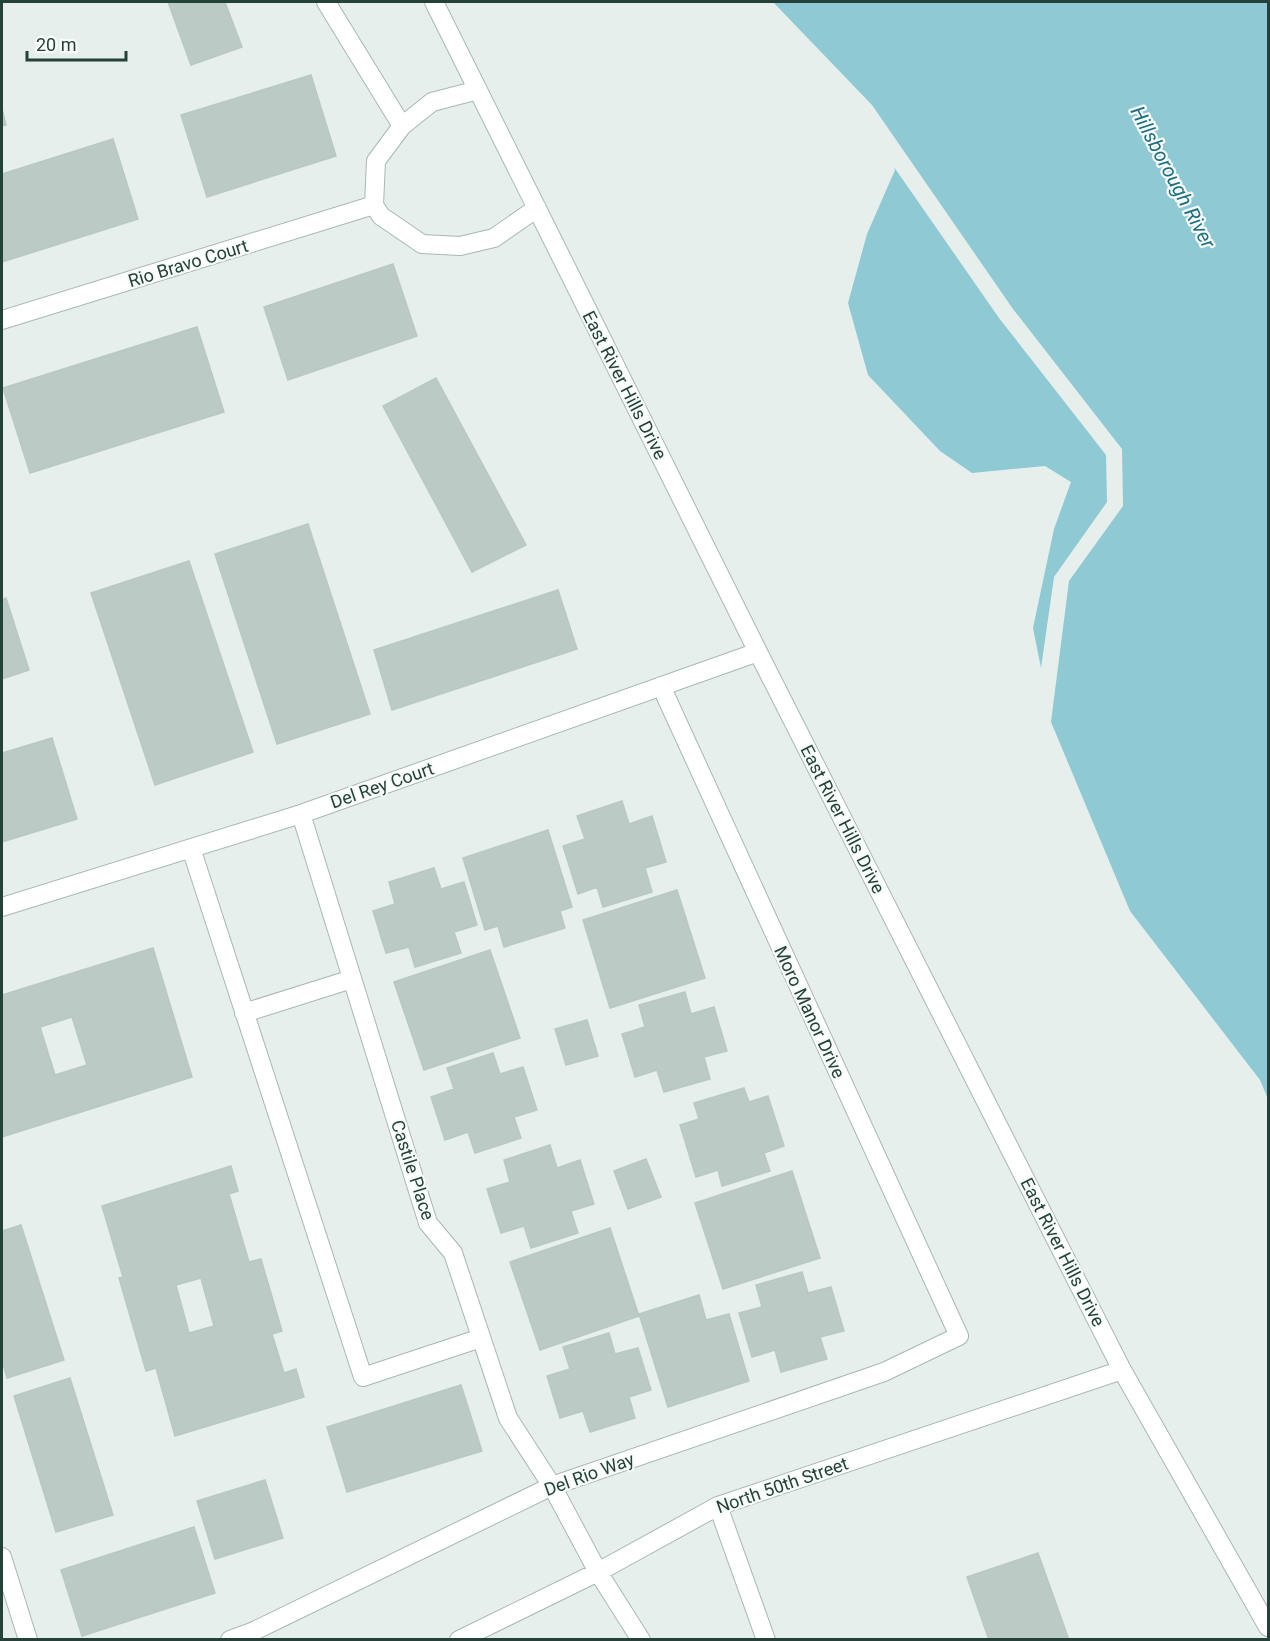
<svg xmlns="http://www.w3.org/2000/svg" width="1270" height="1641" viewBox="0 0 1270 1641" font-family="Roboto,sans-serif">
	<style>
		.water { fill: #8ec9d4 }
		.building { fill: #bbcac4; stroke: #b8c9c2; stroke-width: 1.5; fill-rule: evenodd }
		.lines { fill: none; stroke-linecap: round; stroke-linejoin: round }
		.minor-casing { stroke: #a8b8b2; stroke-width: 20 }
		.minor { stroke: #fff; stroke-width: 18 }
		.labels { text-anchor: middle; dominant-baseline: central; stroke-width: 4.5; stroke-linejoin: round; paint-order: stroke }
		.street-label { font-size: 18px; fill: #24423a; stroke: #f7fbf9 }
		.water-label { font-size: 20px; font-style: italic; fill: #1c6f80; stroke: #f7fbf9 }
	</style>
	<rect width="100%" height="100%" fill="#e6efeb"/>
	<!-- water -->
	<path class="water" d="M773,2H1268V1099L1260,1080L1130,911L1051,722L1069,581L1123,506L1122,449L1013,309L872,105Z
		M894,167L999,318L1106,455L1107,502L1054,577L1041,668L1033,628L1054,529L1071,482L1045,466L972,473L940,451L868,375L848,303L867,234L895,170Z"/>
	<!-- building -->
	<path class="building" d="M168,2H225L242,47L191,65Z
		M311,75L336,156L207,197L181,115Z
		M2,109L6,125L2,126Z
		M113,139L138,219L2,262V174Z
		M393,264L417,336L288,380L264,307Z
		M197,327L224,412L30,473L3,388Z
		M436,378L526,545L472,572L383,406Z
		M308,524L370,714L277,744L215,554Z
		M189,561L253,752L155,785L91,593Z
		M558,590L577,649L392,710L374,650Z
		M6,598L29,670L2,679V600Z
		M52,738L77,819L2,842V753Z
		M622,801L629,824L652,816L666,862L645,868L652,892L603,907L597,887L578,894L563,846L585,839L577,816Z
		M548,830L572,907L560,911L565,928L504,947L498,926L485,930L463,858Z
		M434,868L441,889L464,882L477,925L454,932L461,953L415,967L409,947L386,953L373,911L395,904L389,882Z
		M677,890L705,978L610,1008L583,920Z
		M153,948L192,1077L2,1137V995ZM72,1017L87,1065L55,1075L40,1027Z
		M490,950L520,1038L424,1070L394,982Z
		M685,992L691,1014L714,1007L727,1051L704,1057L710,1079L664,1092L657,1070L635,1077L622,1034L645,1027L639,1005Z
		M587,1020L598,1056L566,1065L555,1029Z
		M493,1053L500,1074L523,1067L537,1110L514,1117L521,1138L475,1153L468,1132L445,1140L431,1097L454,1089L447,1068Z
		M744,1088L749,1102L768,1096L784,1146L764,1153L770,1171L722,1186L718,1170L696,1177L680,1125L699,1119L694,1103Z
		M550,1145L557,1168L580,1160L594,1204L571,1211L578,1233L531,1248L524,1226L501,1233L487,1189L510,1182L504,1160Z
		M646,1159L661,1197L628,1209L614,1171Z
		M231,1166L238,1191L229,1194L249,1262L261,1259L282,1331L272,1334L284,1373L296,1369L304,1397L175,1436L156,1368L146,1371L119,1278L123,1277L102,1206ZM201,1278L214,1326L189,1333L176,1285Z
		M792,1171L820,1258L723,1289L695,1203Z
		M21,1225L64,1360L7,1378L2,1360V1231Z
		M610,1228L639,1316L540,1350L510,1262Z
		M802,1272L808,1293L831,1287L844,1331L820,1337L827,1359L781,1372L775,1350L752,1357L739,1313L762,1307L756,1285Z
		M699,1295L706,1320L729,1314L749,1381L668,1407L639,1314Z
		M609,1333L615,1354L638,1348L651,1390L629,1397L635,1418L590,1432L583,1411L560,1418L547,1376L570,1369L563,1347Z
		M70,1378L113,1515L56,1532L14,1396Z
		M461,1385L482,1451L347,1492L327,1427Z
		M265,1480L283,1538L215,1559L197,1501Z
		M194,1527L215,1593L82,1636L61,1570Z
		M1038,1553L1069,1640H989L967,1577Z"/>
	<g class="lines">
		<!-- minor casing -->
		<g class="minor-casing">
			<path id="minor" d="M326,2L402,126
				M434,2L758,652L1122,1370L1268,1627
				M478,90L432,102L402,126L376,161L374,205L381,216L422,244L460,246L494,238L537,208
				M2,320L374,205
				M301,814L428,1223L453,1253L508,1418L552,1486L598,1572L641,1640
				M191,848L363,1377L481,1338
				M2,907L301,814L758,652
				M244,1013L352,979
				M718,1506L766,1640
				M2,1557L28,1640
				M230,1640L252,1632L552,1486L884,1372L959,1336L661,686
				M459,1640L598,1572L718,1506L1122,1370"/>
		</g>
		<!-- minor -->
		<use href="#minor" class="minor"/>
	</g>
	<g class="labels">
		<!-- street labels -->
		<g class="street-label">
			<text transform="translate(188 263) rotate(-17)">Rio Bravo Court</text>
			<text transform="translate(625 385) rotate(63)">East River Hills Drive</text>
			<text transform="translate(382 785) rotate(-19)">Del Rey Court</text>
			<text transform="translate(843 819) rotate(63)">East River Hills Drive</text>
			<text transform="translate(810 1012) rotate(65)">Moro Manor Drive</text>
			<text transform="translate(413 1170) rotate(72)">Castile Place</text>
			<text transform="translate(1063 1252) rotate(63)">East River Hills Drive</text>
			<text transform="translate(589 1474) rotate(-20)">Del Rio Way</text>
			<text transform="translate(782 1485) rotate(-19)">North 50th Street</text>
		</g>
		<!-- water labels -->
		<g class="water-label">
			<text transform="translate(1173 177) rotate(62)">Hillsborough River</text>
		</g>
	</g>
	<!-- border -->
	<rect width="1270" height="1641" fill="none" stroke="#24423a" stroke-width="6"/>
	<!-- scale -->
	<path d="M27 51v9h99v-9" fill="none" stroke="#24423a" stroke-width="3"/>
	<text x="36" y="51" font-size="18" fill="#24423a" stroke="#f7fbf9" stroke-width="4.5" paint-order="stroke">20 m</text>
</svg>
